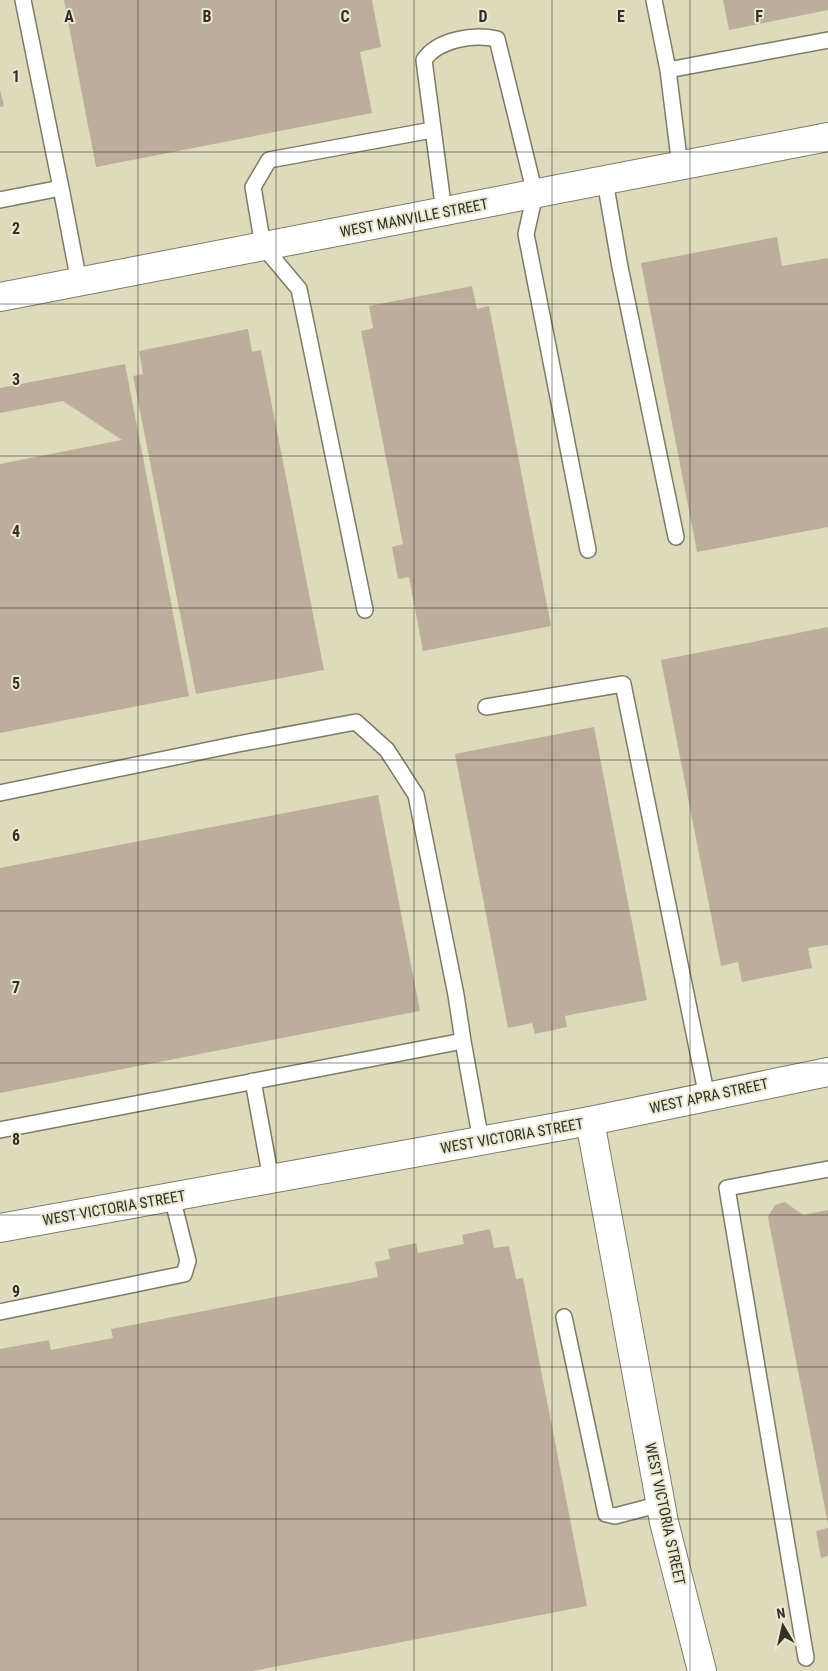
<svg xmlns="http://www.w3.org/2000/svg" width="828" height="1671" viewBox="0 0 828 1671" font-family="'Roboto Condensed',sans-serif">
	<style>
		.built { fill: #dedbbc }
		.building { fill: #bdad9b }
		.lines { fill: none; stroke-linecap: round; stroke-linejoin: round }
		.lane-casing { stroke: #7d7b66; stroke-width: 18 }
		.street-casing { stroke: #7d7b66; stroke-width: 30 }
		.secondary-casing { stroke: #7d7b66; stroke-width: 30 }
		.lane { stroke: #fff; stroke-width: 15 }
		.street { stroke: #fff; stroke-width: 28 }
		.secondary { stroke: #fff; stroke-width: 28 }
		.grid { fill: none; stroke: #323128; stroke-width: 1; stroke-opacity: 0.55 }
		.labels { text-anchor: middle; dominant-baseline: central; stroke-width: 4; stroke-linejoin: round; paint-order: stroke }
		.street-label { font-size: 15px; fill: #323128; stroke: #e9e7cf }
		.grid-label { font-size: 16px; text-anchor: middle; font-weight: bold; fill: #323128; stroke: #e9e7cf; stroke-width: 4; stroke-linejoin: round; paint-order: stroke }
	</style>
	<rect width="100%" height="100%" fill="#e9e7cf"/>
	<!-- built -->
	<path class="built" d="M0,0H828V1671H0Z"/>
	<!-- building -->
	<path class="building" d="M64,0H372L381,47L360,52L372,113L96,167Z
		M723,0H828V10L729,30Z
		M0,90L4,106L0,107Z
		M777,237L782,266L828,258V527L697,552L641,263Z
		M472,286L477,309L489,306L551,626L423,651L409,577L398,579L392,547L403,544L361,331L373,328L369,306Z
		M248,329L252,352L261,350L324,670L196,694L133,376L143,374L139,351Z
		M125,364L189,696L0,733V464L122,440L63,401L0,413V388Z
		M828,627V945L808,948L812,968L742,982L738,962L721,966L661,660Z
		M594,727L647,1000L565,1016L567,1027L535,1034L532,1023L508,1028L455,754Z
		M378,795L420,1011L0,1093V868Z
		M785,1202L803,1215L828,1210V1524L768,1217L775,1205Z
		M490,1229L494,1248L509,1246L516,1279L523,1278L587,1606L253,1671H0V1349L49,1340L51,1350L113,1338L111,1329L378,1277L375,1262L390,1259L388,1249L416,1243L418,1253L464,1244L462,1235Z
		M828,1528V1556L821,1558L816,1531Z"/>
	<g class="lines">
		<!-- lane casing -->
		<g class="lane-casing">
			<path id="lane" d="M23,0L61,188
				M654,0L668,70
				M680,166L668,70L828,40
				M605,181L620,267L676,537
				M0,200L61,188L79,282
				M444,212L424,60C438,39 474,34 497,39L535,194L526,234L588,550
				M365,610L299,289L263,246L253,187L269,160L432,130
				M486,707L623,684L707,1097
				M0,793L238,744L356,722L387,750L416,795L456,995L463,1041
				M253,1081L271,1179
				M0,1130L463,1041L481,1141
				M0,1312L184,1274L188,1261L172,1197
				M564,1317L606,1514L615,1516L661,1504
				M806,1658L727,1188L828,1169"/>
		</g>
		<!-- street casing -->
		<g class="street-casing">
			<path id="street" d="M590,1121L828,1072"/>
		</g>
		<!-- secondary casing -->
		<g class="secondary-casing">
			<path id="secondary" d="M0,297L828,137
				M0,1228L590,1121L664,1522L702,1671"/>
		</g>
		<!-- lane -->
		<use href="#lane" class="lane"/>
		<!-- street -->
		<use href="#street" class="street"/>
		<!-- secondary -->
		<use href="#secondary" class="secondary"/>
	</g>
	<!-- grid -->
	<path class="grid" d="M138,0V1671M276,0V1671M414,0V1671M552,0V1671M690,0V1671M0,152H828M0,304H828M0,456H828M0,608H828M0,760H828M0,911H828M0,1063H828M0,1215H828M0,1367H828M0,1519H828"/>
	<g class="labels">
		<!-- street labels -->
		<g class="street-label">
			<text transform="translate(414 218) rotate(-11)">WEST MANVILLE STREET</text>
			<text transform="translate(709 1096) rotate(-12)">WEST APRA STREET</text>
			<text transform="translate(512 1136) rotate(-10)">WEST VICTORIA STREET</text>
			<text transform="translate(114 1208) rotate(-10)">WEST VICTORIA STREET</text>
			<text transform="translate(665 1514) rotate(78)">WEST VICTORIA STREET</text>
		</g>
	</g>
	<g class="grid-label">
		<text x="69" y="22">A</text>
		<text x="207" y="22">B</text>
		<text x="345" y="22">C</text>
		<text x="483" y="22">D</text>
		<text x="621" y="22">E</text>
		<text x="759" y="22">F</text>
		<text x="16" y="82">1</text>
		<text x="16" y="234">2</text>
		<text x="16" y="385">3</text>
		<text x="16" y="537">4</text>
		<text x="16" y="689">5</text>
		<text x="16" y="841">6</text>
		<text x="16" y="993">7</text>
		<text x="16" y="1145">8</text>
		<text x="16" y="1297">9</text>
	</g>
	<!-- north arrow -->
	<g transform="translate(783 1626) rotate(351)" stroke="#e9e7cf" stroke-width="4" paint-order="stroke">
	<path d="M0-4L9 19L0 12L-9 19Z" fill="#323128"/>
	<text y="-8" font-size="14" font-weight="bold" text-anchor="middle" fill="#323128">N</text>
	</g>
</svg>
